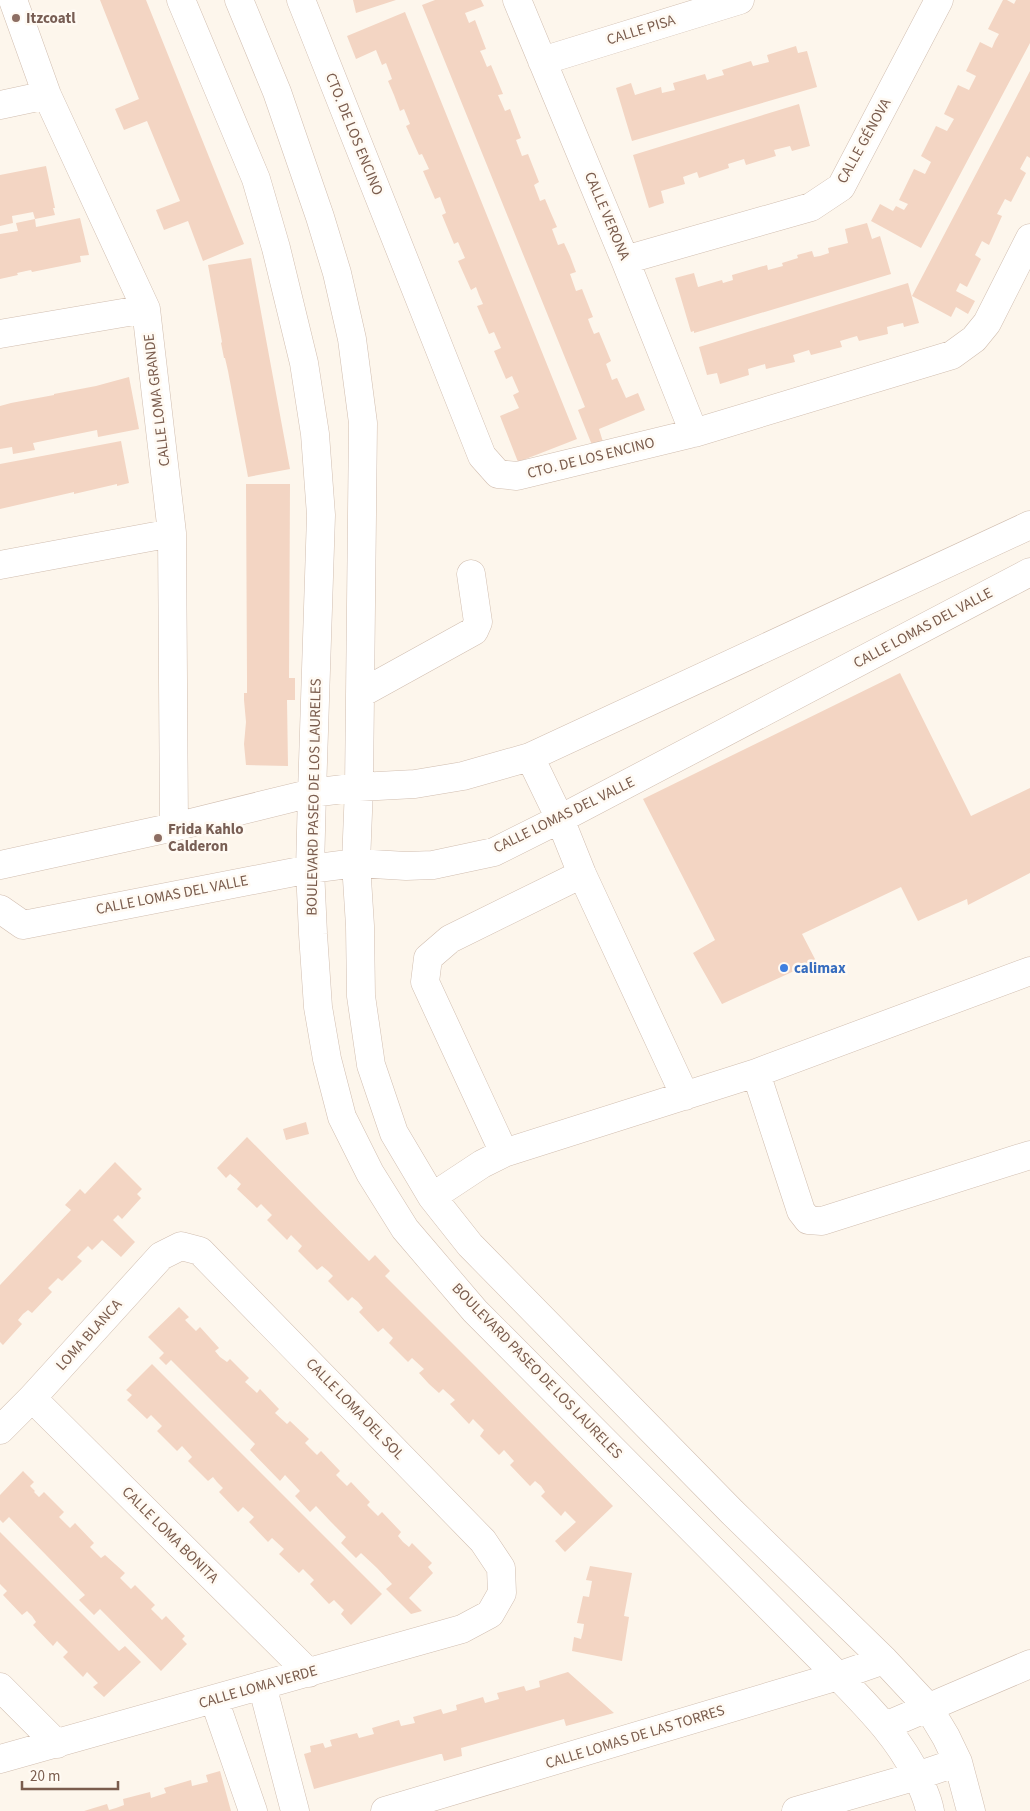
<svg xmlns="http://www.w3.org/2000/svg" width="1030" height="1811" viewBox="0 0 1030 1811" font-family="'Source Sans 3',sans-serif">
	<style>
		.building { fill: #f3d5c3 }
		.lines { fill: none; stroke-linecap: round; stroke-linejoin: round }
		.minor-casing { stroke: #d1beb0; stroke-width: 29 }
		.minor { stroke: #fff; stroke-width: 28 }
		.education-dot { fill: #8d6e63; stroke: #fffaf3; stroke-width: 2 }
		.shop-dot { fill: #3f7fe0; stroke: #fffaf3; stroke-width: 2 }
		.labels { text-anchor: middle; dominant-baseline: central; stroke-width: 5; stroke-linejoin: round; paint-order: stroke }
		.education-label { font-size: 15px; font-weight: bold; fill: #785e54; stroke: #fffaf3; text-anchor: start }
		.street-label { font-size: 15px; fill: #7a5c4d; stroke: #fffaf3 }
		.shop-label { font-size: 15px; font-weight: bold; fill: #366cbe; stroke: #fffaf3; text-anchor: start }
	</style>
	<rect width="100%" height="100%" fill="#fdf6ec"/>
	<!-- building -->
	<path class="building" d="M100,0H146L244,244L203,261L188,221L164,230L156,210L180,201L147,121L124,130L115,109L139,99Z
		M353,0H396L356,13Z
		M435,0H481L484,6L465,13L469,23L475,20L486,49L480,51L482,55L487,67L491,65L503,94L498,95L505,111L510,109L521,138L516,140L522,156L528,154L539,182L534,185L540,201L545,199L550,211L557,227L552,229L558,245L564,243L570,256L576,272L570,274L576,291L582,289L593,317L588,319L591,327L594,334L599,332L611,361L606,364L612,380L617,378L626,398L638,393L645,410L599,429L603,442L592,445L578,410L585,407L422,5Z
		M1003,0H1007L1014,4L1016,0H1030V43L921,248L871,221L880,204L893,211L896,206L904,210L908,204L899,200L914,169L925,174L931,162L921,156L936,126L947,131L954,119L944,114L958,85L969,90L976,76L966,71L980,42L992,48L995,41L999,34L988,29Z
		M405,12L577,439L518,462L500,416L519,408L513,395L519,392L512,376L506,379L494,351L501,348L494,332L489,334L477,306L483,304L479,295L476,287L471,290L458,261L465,258L458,242L454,244L442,215L446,213L440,197L435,199L423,171L429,169L422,154L419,155L406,126L410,124L404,109L400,111L394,95L388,81L392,79L386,63L382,65L376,50L356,59L347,36Z
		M796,46L798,53L807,51L817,87L632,141L616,88L631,83L635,95L661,87L662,93L675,90L673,83L705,74L707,80L713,78L724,75L722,70L751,61L753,66L769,62L767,55Z
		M1030,71V158L1027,156L1020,169L1026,173L1011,202L1005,199L997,214L1002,216L989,245L982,241L975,255L981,259L967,287L960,283L956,291L975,301L968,314L956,307L951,317L912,296Z
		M799,104L810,146L792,151L790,146L774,150L776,156L746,165L744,159L728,164L729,168L699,178L697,172L683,177L685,184L661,191L664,203L649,208L633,155Z
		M46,166L55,208H53L55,215L35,219L33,212L12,216L13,223L0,226V175Z
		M80,218L89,255L80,256L81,262L32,272L31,270L26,271L17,273L18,275L0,279V234L18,231L16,223L35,219L36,227Z
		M867,223L872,239L880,236L891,274L694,333V331L691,332L675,278L694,273L698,287L722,280L723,283L733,280L732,275L767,265L768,270L783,266L782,263L798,258L797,255L812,251L814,257L820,256L829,253L828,248L848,243L845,229Z
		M251,258L290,469L248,477L228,371L225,358H224L221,343L222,342L208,265Z
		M908,283L919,323L904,327L903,323L894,325L887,327L888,334L859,341L857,336L840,341L842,347L811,355L809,350L793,355L795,362L766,369L765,364L748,369L749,375L720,384L717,373L707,375L699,347Z
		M129,377L139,429L98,437L97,430L33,443L35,450L13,454L12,447L0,449V406L11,403L54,395V394L96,386Z
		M121,441L129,483L117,486V484L74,494V492L0,509V464Z
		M246,484H290L289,678H295V700H287L288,766L246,765L244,744L246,722L244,700V693H247V678Z
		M900,673L971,816L1030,788V873L968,905L967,899L918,921L901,887L802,934L816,961L722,1004L693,953L715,940L643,799Z
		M306,1122L309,1134L286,1140L283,1129Z
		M247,1137L369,1261L375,1255L390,1271L385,1276L476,1367L613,1506L565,1552L555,1541L576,1522L565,1511L561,1516L541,1496L545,1492L541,1486L535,1481L530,1486L510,1465L514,1461L504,1450L499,1455L480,1436L484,1430L473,1419L469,1424L450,1404L455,1400L443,1389L439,1393L429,1384L419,1373L424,1369L412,1358L408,1362L389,1343L393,1338L383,1328L378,1332L359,1312L363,1308L358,1302L352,1297L348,1301L328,1281L333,1276L328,1271L322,1266L317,1270L298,1251L302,1246L291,1235L287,1240L267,1220L272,1215L261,1204L257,1208L237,1189L241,1184L236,1179L230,1174L226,1178L217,1168Z
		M115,1162L142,1189L137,1194L141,1198L122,1219L118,1215L113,1220L135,1242L121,1257L102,1240L92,1250L88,1246L77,1257L82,1261L62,1281L58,1278L48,1288L52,1292L32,1313L28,1310L23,1314L18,1320L22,1324L3,1345L0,1342V1285L71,1210L65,1205L80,1189L85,1194Z
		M179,1307L189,1317L185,1320L196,1331L200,1327L219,1348L215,1351L220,1357L227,1362L230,1359L249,1378L245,1382L257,1393L260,1389L279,1409L275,1413L287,1424L290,1421L309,1439L305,1443L317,1455L321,1451L340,1471L336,1475L347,1486L351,1482L370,1502L367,1505L378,1516L382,1512L401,1532L398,1536L403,1542L409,1547L412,1543L432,1563L428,1567L433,1573L409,1598L422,1611L411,1614L386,1589L392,1584L377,1568L361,1553L356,1558L341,1543L346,1537L331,1522L316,1506L310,1512L295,1496L300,1491L285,1475L280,1481L250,1450L255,1444L171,1360L166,1365L159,1358L164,1353L148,1337Z
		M152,1364L382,1594L351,1625L341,1614L344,1610L334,1600L329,1604L310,1584L314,1580L303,1569L299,1573L279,1554L284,1549L272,1538L268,1542L249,1522L254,1517L243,1507L238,1512L219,1492L223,1488L217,1482L213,1477L208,1481L188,1461L192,1457L182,1446L177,1451L157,1431L162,1426L151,1415L147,1419L127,1400L132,1395L126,1390Z
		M23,1471L34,1482L30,1486L35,1491L34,1492L39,1497L44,1492L64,1512L59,1517L70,1528L75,1523L94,1543L90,1547L101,1558L105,1555L125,1573L120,1578L131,1589L135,1585L155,1605L151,1609L162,1620L166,1616L185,1636L182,1639L187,1644L161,1671L100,1609L94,1615L79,1600L85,1595L9,1517L3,1523L0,1520V1495Z
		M0,1532L119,1651L125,1646L141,1662L104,1697L93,1687L98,1683L87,1672L83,1677L63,1657L68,1652L57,1641L53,1646L33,1625L36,1622L32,1616L27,1611L22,1615L3,1595L7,1591L0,1584Z
		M590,1566L632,1573L624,1616L629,1617L622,1661L572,1651L574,1637L581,1639L583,1631L584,1624L577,1623L583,1596L589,1597L592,1581L586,1580Z
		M568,1672L614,1713L566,1726L564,1719L461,1748L462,1756L444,1761L442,1754H440L314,1789L304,1754L311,1752L310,1746L323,1743L325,1748L332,1746L330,1740L357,1733L359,1738L374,1734L372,1728L399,1720L401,1726L415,1723L413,1717L441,1709L443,1714L457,1710L456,1705L483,1697L485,1703L499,1699L497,1693L524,1686L526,1691L540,1687L539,1681Z
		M220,1771L231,1811H84L107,1804L109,1810L116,1808L124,1805L123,1799L150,1792L151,1798L166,1793L164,1788L191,1780L192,1786L208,1782L206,1775Z"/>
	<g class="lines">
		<!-- minor casing -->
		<g class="minor-casing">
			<path id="minor" d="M13,0L47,95L146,309L172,533L174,827
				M181,0L256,179L276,248L304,363L315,434L321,515L312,793L310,869L313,934L318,1007L327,1059L342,1117L370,1173L405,1229L475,1311L838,1676C870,1709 901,1740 920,1782C924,1792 928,1800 930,1811
				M239,0L277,92L320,217L337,273L352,339L363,423L359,787L356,863L360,926L361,996L371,1065L394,1133L432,1197L470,1245L732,1512L884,1660L928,1707L946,1737L958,1762L971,1811
				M301,0L482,456L498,474L517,476L694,433L952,355L974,339L987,323L1030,238
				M517,0L625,260L694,433
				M542,61L740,0
				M0,105L47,95
				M625,260L811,207L841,187L939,0
				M0,334L146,309
				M0,565L172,533
				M360,694L474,631L478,622L471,574
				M530,757L560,819L582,874L685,1096
				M0,865L174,827L312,793L359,787L415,784L463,776L530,757L1030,525
				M0,909L23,925L310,869L356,863L406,866L433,865L494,852L560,819L1030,572
				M756,1073L801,1211L808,1220L822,1221L1030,1155
				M504,1153L425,982L428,958L450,939L582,874
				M432,1197L482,1164L504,1153L756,1073L1030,971
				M32,1398L309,1673
				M0,1430L32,1398L161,1256L181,1246L200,1251L483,1541L501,1568L502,1593L490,1614L462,1629L0,1759
				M262,1685L295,1811
				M0,1687L57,1744
				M214,1699L253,1811
				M885,1726L1030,1664
				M385,1811L838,1676L884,1660
				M796,1811L917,1776L958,1762"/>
		</g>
		<!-- minor -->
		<use href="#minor" class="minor"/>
	</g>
	<!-- markers -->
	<g class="education-dot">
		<circle cx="16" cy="18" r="5"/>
		<circle cx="158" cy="838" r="5"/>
	</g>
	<circle class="shop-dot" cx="784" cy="968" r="5"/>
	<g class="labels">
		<!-- education labels -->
		<g class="education-label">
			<text x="26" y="18">Itzcoatl</text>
			<text x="168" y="829">Frida Kahlo<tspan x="168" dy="17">Calderon</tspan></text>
		</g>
		<!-- street labels -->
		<g class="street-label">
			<text transform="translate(641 30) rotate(-17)">CALLE PISA</text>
			<text transform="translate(354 134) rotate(68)">CTO. DE LOS ENCINO</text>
			<text transform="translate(864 141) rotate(-61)">CALLE GÉNOVA</text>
			<text transform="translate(607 216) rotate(67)">CALLE VERONA</text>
			<text transform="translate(157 400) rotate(-97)">CALLE LOMA GRANDE</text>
			<text transform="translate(591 458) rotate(-14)">CTO. DE LOS ENCINO</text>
			<text transform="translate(923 628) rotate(-28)">CALLE LOMAS DEL VALLE</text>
			<text transform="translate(314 797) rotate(-89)">BOULEVARD PASEO DE LOS LAURELES</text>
			<text transform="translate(564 815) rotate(-26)">CALLE LOMAS DEL VALLE</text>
			<text transform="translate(172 895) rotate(-11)">CALLE LOMAS DEL VALLE</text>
			<text transform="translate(89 1335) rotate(-48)">LOMA BLANCA</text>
			<text transform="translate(537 1371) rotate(46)">BOULEVARD PASEO DE LOS LAURELES</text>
			<text transform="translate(355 1409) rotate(46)">CALLE LOMA DEL SOL</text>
			<text transform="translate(170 1535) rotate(45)">CALLE LOMA BONITA</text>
			<text transform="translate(258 1687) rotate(-16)">CALLE LOMA VERDE</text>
			<text transform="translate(635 1737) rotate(-17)">CALLE LOMAS DE LAS TORRES</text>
		</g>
		<!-- shop labels -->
		<g class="shop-label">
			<text x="794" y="968">calimax</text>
		</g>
	</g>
	<!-- scale -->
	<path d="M22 1781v8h96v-8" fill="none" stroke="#7a5c4d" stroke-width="2.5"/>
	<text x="30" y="1781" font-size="15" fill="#7a5c4d" stroke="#fffaf3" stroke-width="4" paint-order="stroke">20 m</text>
</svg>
